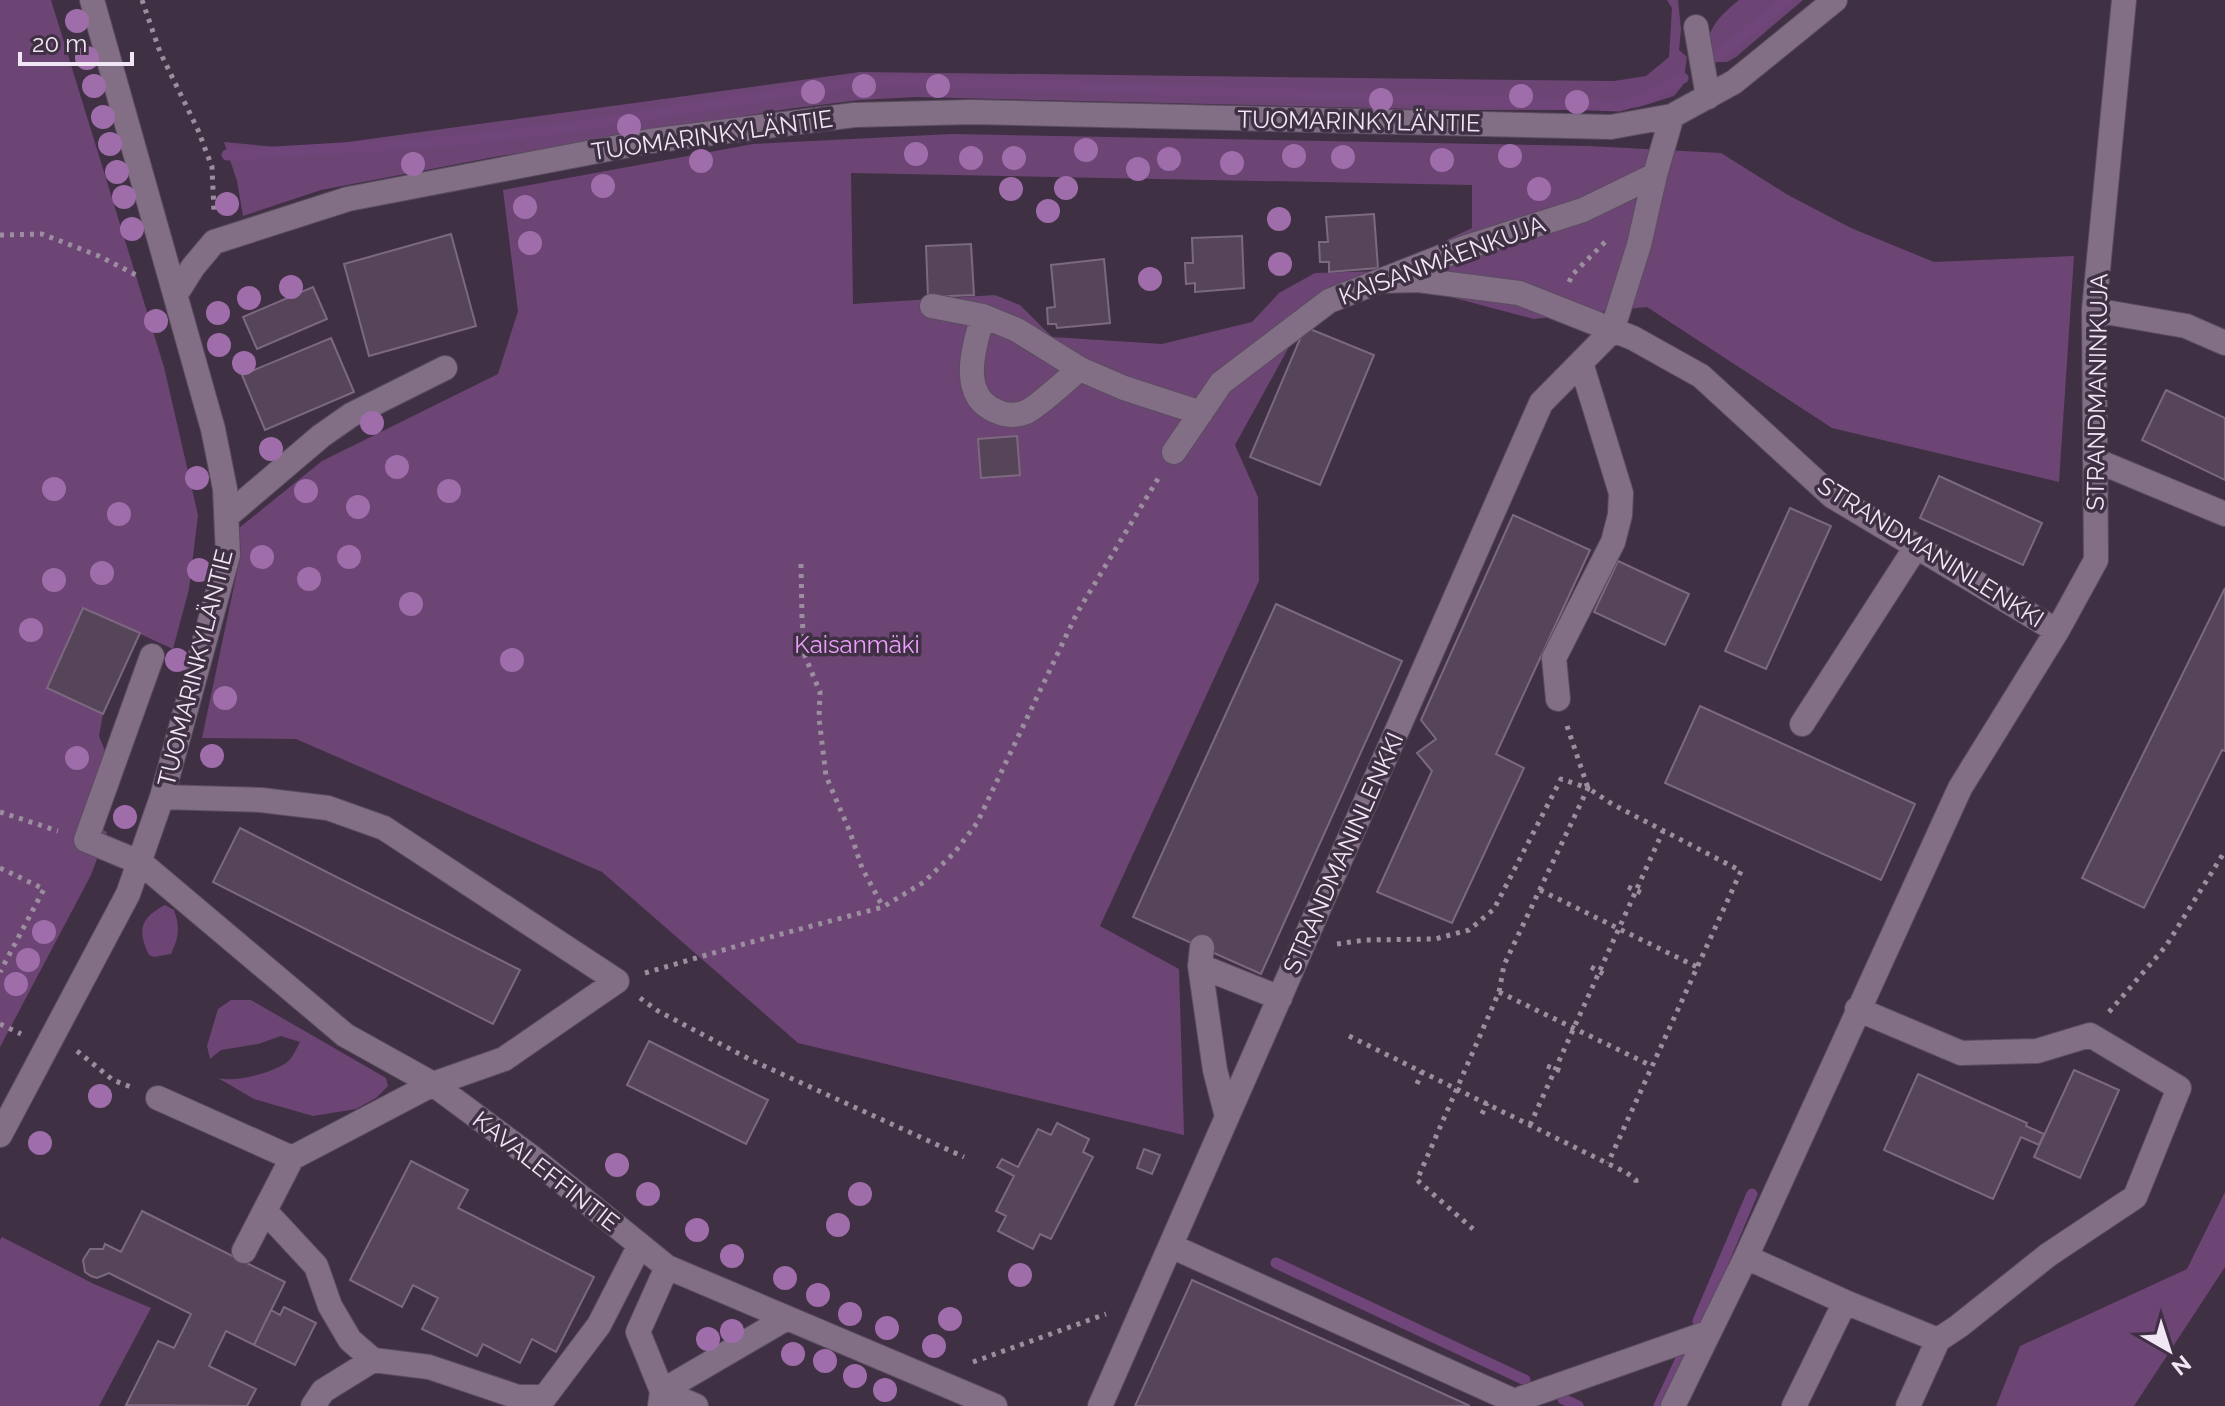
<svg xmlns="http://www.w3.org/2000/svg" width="2225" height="1406" viewBox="0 0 2225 1406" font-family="Raleway,sans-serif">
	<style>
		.green { fill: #6c4575; fill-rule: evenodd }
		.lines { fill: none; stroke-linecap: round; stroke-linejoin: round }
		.stream { stroke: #70457a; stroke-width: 11 }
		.building { fill: #564459; stroke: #7c6980; stroke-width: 2 }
		.minor-casing { stroke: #5b4d5f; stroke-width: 26 }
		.path { stroke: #9b8e9e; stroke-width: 5; stroke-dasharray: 4 6; stroke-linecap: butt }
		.minor { stroke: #826f86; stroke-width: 24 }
		.tree { fill: #9f6eaa }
		.labels { text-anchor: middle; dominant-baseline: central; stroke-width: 7; stroke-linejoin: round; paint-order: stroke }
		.street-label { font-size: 24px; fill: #f1e7f4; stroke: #403044 }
		.park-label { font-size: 24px; fill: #eda0fe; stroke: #403044 }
	</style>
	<rect width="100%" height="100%" fill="#403044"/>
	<!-- green -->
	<path class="green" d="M0,0H51L164,367L198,515L189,589L173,649L83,608L47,688L103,714L99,736L107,756L83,821L107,832L91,875L0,1047Z
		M1667,0H1678L1681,29L1679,50L1687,57L1683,85L1674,96L1639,107L1617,110H1453L916,97L860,100L787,109L494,157L321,190L243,216L237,181L224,142L297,149L860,72L1614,81L1646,76L1669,57L1672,8Z
		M1739,0H1803L1736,57L1727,62H1717C1695,39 1720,15 1739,0Z
		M951,134L1589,146L1721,153L1788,195L1851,228L1934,262L2074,256L2059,482L1832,428L1647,307L1534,319L1413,287L1340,303L1300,327L1235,445L1258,497L1259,581L1100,926L1179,969L1184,1135L798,1043L602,872L296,739L202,738L241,553L239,528L322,461L498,374L518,311L503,190L753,144ZM851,173L1472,185V228L1382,271L1315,273L1279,293L1252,322L1162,344L1052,337L1020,305L995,295L853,304Z
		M165,905L174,910C180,927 179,937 171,954L154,957L149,955C137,930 140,918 165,905Z
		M231,1000H251L386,1078L388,1086L376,1098L356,1109L313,1116L254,1099L218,1078C235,1083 271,1073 286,1063C293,1058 296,1049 300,1042L281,1036L258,1044L221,1050L210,1059L207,1046L218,1009Z
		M2225,1192V1267L2134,1406H1996L2020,1346L2187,1269Z
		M2,1237L94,1284L151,1308L99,1406H0V1240Z"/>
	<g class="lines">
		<!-- stream -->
		<path class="stream" d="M1716,57L1788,0
			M227,155L442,142L573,127L859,81H925L1619,106L1643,99L1683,78
			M1276,1263L1525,1380
			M1698,1321L1752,1194
			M1563,1399L1578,1406
			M1659,1406L1686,1348"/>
	</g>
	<!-- building -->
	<path class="building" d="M1374,214L1378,268L1329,272V262H1320L1319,242H1328L1326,217Z
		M451,234L476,326L369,356L344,264Z
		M1242,236L1244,288L1195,292V283L1186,284L1185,263H1193L1192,238Z
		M971,244L974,295L928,297L926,246Z
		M1104,259L1110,323L1057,328L1056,324H1048L1047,308L1055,307L1051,265Z
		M313,287L327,319L257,349L243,317Z
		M1305,327L1374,355L1320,485L1250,457Z
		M331,338L354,392L265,430L242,375Z
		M2166,390L2225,418V480L2142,440Z
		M1017,436L1020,475L981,478L978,439Z
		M1939,476L2042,523L2023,565L1920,518Z
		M1790,508L1831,526L1766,669L1725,651Z
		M1513,515L1590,550L1496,754L1524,768L1452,923L1377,892L1432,771L1417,753L1436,739L1421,720Z
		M1618,561L1689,594L1665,645L1594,612Z
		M2225,588V751L2222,750L2144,908L2082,878Z
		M1276,604L1402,661L1261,974L1133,917Z
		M83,608L140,633L103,714L47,688Z
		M1700,706L1915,804L1881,880L1665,783Z
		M240,828L520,970L493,1024L213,882Z
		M649,1041L768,1100L746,1144L627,1085Z
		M2074,1070L2119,1090L2080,1178L2034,1157Z
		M1918,1074L2027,1123L2026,1126L2044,1134L2039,1145L2021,1137L1993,1199L1884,1150Z
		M1057,1123L1089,1139L1083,1152L1093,1157L1051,1239L1040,1234L1033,1249L998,1231L1006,1216L996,1211L1014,1176L997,1167L1002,1159L1018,1167L1038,1129L1051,1135Z
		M1144,1149L1160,1155L1152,1174L1137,1168Z
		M411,1161L468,1190L458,1208L594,1277L556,1352L532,1339L520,1363L483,1344L477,1356L422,1329L438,1298L413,1285L402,1307L350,1280Z
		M142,1211L285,1282L254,1345L226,1331L209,1366L256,1389L247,1406L126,1405L158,1341L174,1348L191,1314L109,1273L97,1278L91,1276L85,1272L83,1260L90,1249H103L105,1244L121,1252Z
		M1192,1280L1387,1368L1470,1406H1135Z
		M284,1307L316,1323L295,1365L254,1345L271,1310L280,1315Z"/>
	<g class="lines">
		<!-- minor casing -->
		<g class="minor-casing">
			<path id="minor" d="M1696,27L1708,97
				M1380,281L1418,280L1519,293L1633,338L1701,376L1832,496L2057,631
				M176,294L193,267L214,242L348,199L650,141L854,115L972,112L1611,127L1672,116L1734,82L1835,0
				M932,306L983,316L1017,330L1080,369L1124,388L1201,413
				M2094,310L2186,326L2225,343
				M983,316C974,345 958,396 996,411C1006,416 1016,416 1026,412C1038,407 1068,378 1080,369
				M1174,452L1221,383L1329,301L1464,248L1583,210L1655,175
				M2095,460L2225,514
				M227,516L321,436L351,415L445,368
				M152,656L86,840L141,863L345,1035L433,1084L534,1159L667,1267L995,1406
				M1558,699L1554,658L1613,542L1620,515L1621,493L1581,363
				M1802,724L1916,547
				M1202,947L1200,966L1215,1070L1227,1117
				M1200,966L1280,998
				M1857,1009L1961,1053L2037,1051L2090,1035L2179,1088L2135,1197L2048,1255L1959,1326L1938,1340L1908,1406
				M158,1098L292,1158L433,1084L504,1059L617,981L384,828L328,808L261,800L162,797
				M0,1135L128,894L162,797L228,555L225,489L213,429L92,0
				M265,1211L316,1266L330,1306L350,1340L373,1360L429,1367L518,1397H544
				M1171,1246L1514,1401L1707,1333
				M244,1251L292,1158
				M1746,1257L1845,1302L1938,1340
				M662,1391L787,1318
				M662,1391L696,1406
				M313,1406L323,1391L373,1360
				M538,1406L599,1325L640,1245
				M660,1406L662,1391L638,1332L667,1267
				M1100,1406L1541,403L1612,331L1639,245L1655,175L1672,116
				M1673,1406L1746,1257L1960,788L2057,631L2096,560L2094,310L2124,0
				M1794,1406L1845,1302"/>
		</g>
		<!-- path -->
		<path class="path" d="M142,0L160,52L198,130L212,167L214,212
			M0,235L42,234L99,256L138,276
			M1569,282L1573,274L1608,239
			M801,564L802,618L805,656L820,692L819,718L826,776L850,832L862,868L883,907
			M1567,726L1588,788L1612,804L1741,871L1608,1163
			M0,812L58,831
			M0,868L44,889L0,972
			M1628,887L1644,894
			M1540,890L1697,967
			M1337,944L1365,940L1435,939L1469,930L1494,909L1561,779L1588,788L1504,965L1499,992L1417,1180L1473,1229
			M1591,967L1607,976
			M645,973L744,944L883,907L924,882L955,852L977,823L1077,613L1159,477
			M1499,992L1652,1066
			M640,998L658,1011L751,1060L964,1157
			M2109,1012L2166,946L2225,851
			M0,1024L21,1034
			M1349,1036L1627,1173L1636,1180V1187
			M77,1051L113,1080L131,1087
			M1547,1066L1564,1072
			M1417,1084L1422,1072
			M1482,1114L1487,1103
			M1530,1125L1663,831
			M973,1362L1106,1314"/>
		<!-- minor -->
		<use href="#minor" class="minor"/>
	</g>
	<!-- trees -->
	<g class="tree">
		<circle cx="77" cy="21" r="12"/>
		<circle cx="87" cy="58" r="12"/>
		<circle cx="94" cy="86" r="12"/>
		<circle cx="864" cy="86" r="12"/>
		<circle cx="938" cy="86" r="12"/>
		<circle cx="813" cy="92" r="12"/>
		<circle cx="1521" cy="96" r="12"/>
		<circle cx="1381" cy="100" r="12"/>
		<circle cx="1577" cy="102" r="12"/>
		<circle cx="103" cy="117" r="12"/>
		<circle cx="629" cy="126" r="12"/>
		<circle cx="110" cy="144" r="12"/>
		<circle cx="1086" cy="150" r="12"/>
		<circle cx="916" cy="154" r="12"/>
		<circle cx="1294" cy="156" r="12"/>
		<circle cx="1510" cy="156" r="12"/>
		<circle cx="1343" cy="157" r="12"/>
		<circle cx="971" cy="158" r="12"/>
		<circle cx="1014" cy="158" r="12"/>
		<circle cx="1169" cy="159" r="12"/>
		<circle cx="1442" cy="160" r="12"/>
		<circle cx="701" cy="161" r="12"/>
		<circle cx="1232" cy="163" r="12"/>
		<circle cx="413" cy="164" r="12"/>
		<circle cx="1138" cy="169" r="12"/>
		<circle cx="117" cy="172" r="12"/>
		<circle cx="603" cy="186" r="12"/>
		<circle cx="1066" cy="188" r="12"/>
		<circle cx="1011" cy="189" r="12"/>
		<circle cx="1539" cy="189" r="12"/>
		<circle cx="124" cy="197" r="12"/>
		<circle cx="227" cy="204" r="12"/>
		<circle cx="525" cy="207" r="12"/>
		<circle cx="1048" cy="211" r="12"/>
		<circle cx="1279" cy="219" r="12"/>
		<circle cx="132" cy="229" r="12"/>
		<circle cx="530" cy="243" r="12"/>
		<circle cx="1280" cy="264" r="12"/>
		<circle cx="1150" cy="279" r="12"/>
		<circle cx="291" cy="287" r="12"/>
		<circle cx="249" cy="298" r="12"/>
		<circle cx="218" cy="313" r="12"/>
		<circle cx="156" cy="321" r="12"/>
		<circle cx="219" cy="345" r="12"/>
		<circle cx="244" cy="363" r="12"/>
		<circle cx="372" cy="423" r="12"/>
		<circle cx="271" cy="449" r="12"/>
		<circle cx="397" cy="467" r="12"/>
		<circle cx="197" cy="478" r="12"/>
		<circle cx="54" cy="489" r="12"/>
		<circle cx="306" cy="491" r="12"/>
		<circle cx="449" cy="491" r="12"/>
		<circle cx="358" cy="507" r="12"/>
		<circle cx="119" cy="514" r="12"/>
		<circle cx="262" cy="557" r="12"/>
		<circle cx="349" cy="557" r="12"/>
		<circle cx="199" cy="570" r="12"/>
		<circle cx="102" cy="573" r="12"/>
		<circle cx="309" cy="579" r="12"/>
		<circle cx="54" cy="580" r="12"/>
		<circle cx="411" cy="604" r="12"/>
		<circle cx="31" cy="630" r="12"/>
		<circle cx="177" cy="660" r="12"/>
		<circle cx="512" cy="660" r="12"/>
		<circle cx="225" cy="698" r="12"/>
		<circle cx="212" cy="756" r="12"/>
		<circle cx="77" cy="758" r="12"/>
		<circle cx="125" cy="817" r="12"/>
		<circle cx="44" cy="932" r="12"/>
		<circle cx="28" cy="960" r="12"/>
		<circle cx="16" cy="984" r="12"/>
		<circle cx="100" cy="1096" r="12"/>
		<circle cx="40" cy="1143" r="12"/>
		<circle cx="617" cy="1165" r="12"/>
		<circle cx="648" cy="1194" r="12"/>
		<circle cx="860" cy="1194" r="12"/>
		<circle cx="838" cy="1225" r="12"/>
		<circle cx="697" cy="1230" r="12"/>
		<circle cx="732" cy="1256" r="12"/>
		<circle cx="1020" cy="1275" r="12"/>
		<circle cx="785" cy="1278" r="12"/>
		<circle cx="818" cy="1295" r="12"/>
		<circle cx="850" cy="1314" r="12"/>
		<circle cx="950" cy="1319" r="12"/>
		<circle cx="887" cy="1328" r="12"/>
		<circle cx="732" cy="1331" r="12"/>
		<circle cx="708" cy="1339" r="12"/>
		<circle cx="934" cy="1346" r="12"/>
		<circle cx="793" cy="1354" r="12"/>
		<circle cx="825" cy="1361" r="12"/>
		<circle cx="855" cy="1376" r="12"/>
		<circle cx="885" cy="1390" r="12"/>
	</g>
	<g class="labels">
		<!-- street labels -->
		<g class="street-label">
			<text transform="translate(1359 121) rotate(1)">TUOMARINKYLÄNTIE</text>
			<text transform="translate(712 135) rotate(-8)">TUOMARINKYLÄNTIE</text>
			<text transform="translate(1442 260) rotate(-20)">KAISANMÄENKUJA</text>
			<text transform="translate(2097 392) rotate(-89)">STRANDMANINKUJA</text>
			<text transform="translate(1931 552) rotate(32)">STRANDMANINLENKKI</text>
			<text transform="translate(195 668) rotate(-76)">TUOMARINKYLÄNTIE</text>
			<text transform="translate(1343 853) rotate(-66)">STRANDMANINLENKKI</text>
			<text transform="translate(546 1171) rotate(38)">KAVALEFFINTIE</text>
		</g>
		<!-- park labels -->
		<g class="park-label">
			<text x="857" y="644">Kaisanmäki</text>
		</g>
	</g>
	<!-- north arrow -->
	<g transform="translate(2169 1350) rotate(141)" stroke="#403044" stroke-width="6" paint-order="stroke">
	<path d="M0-6L14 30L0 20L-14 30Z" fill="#f1e7f4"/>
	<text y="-12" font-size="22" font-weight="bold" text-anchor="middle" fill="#f1e7f4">N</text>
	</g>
	<!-- scale -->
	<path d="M20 52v12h112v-12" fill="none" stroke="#f1e7f4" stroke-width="4"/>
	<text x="32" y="52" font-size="24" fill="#f1e7f4" stroke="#403044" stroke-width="6" paint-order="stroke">20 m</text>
</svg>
